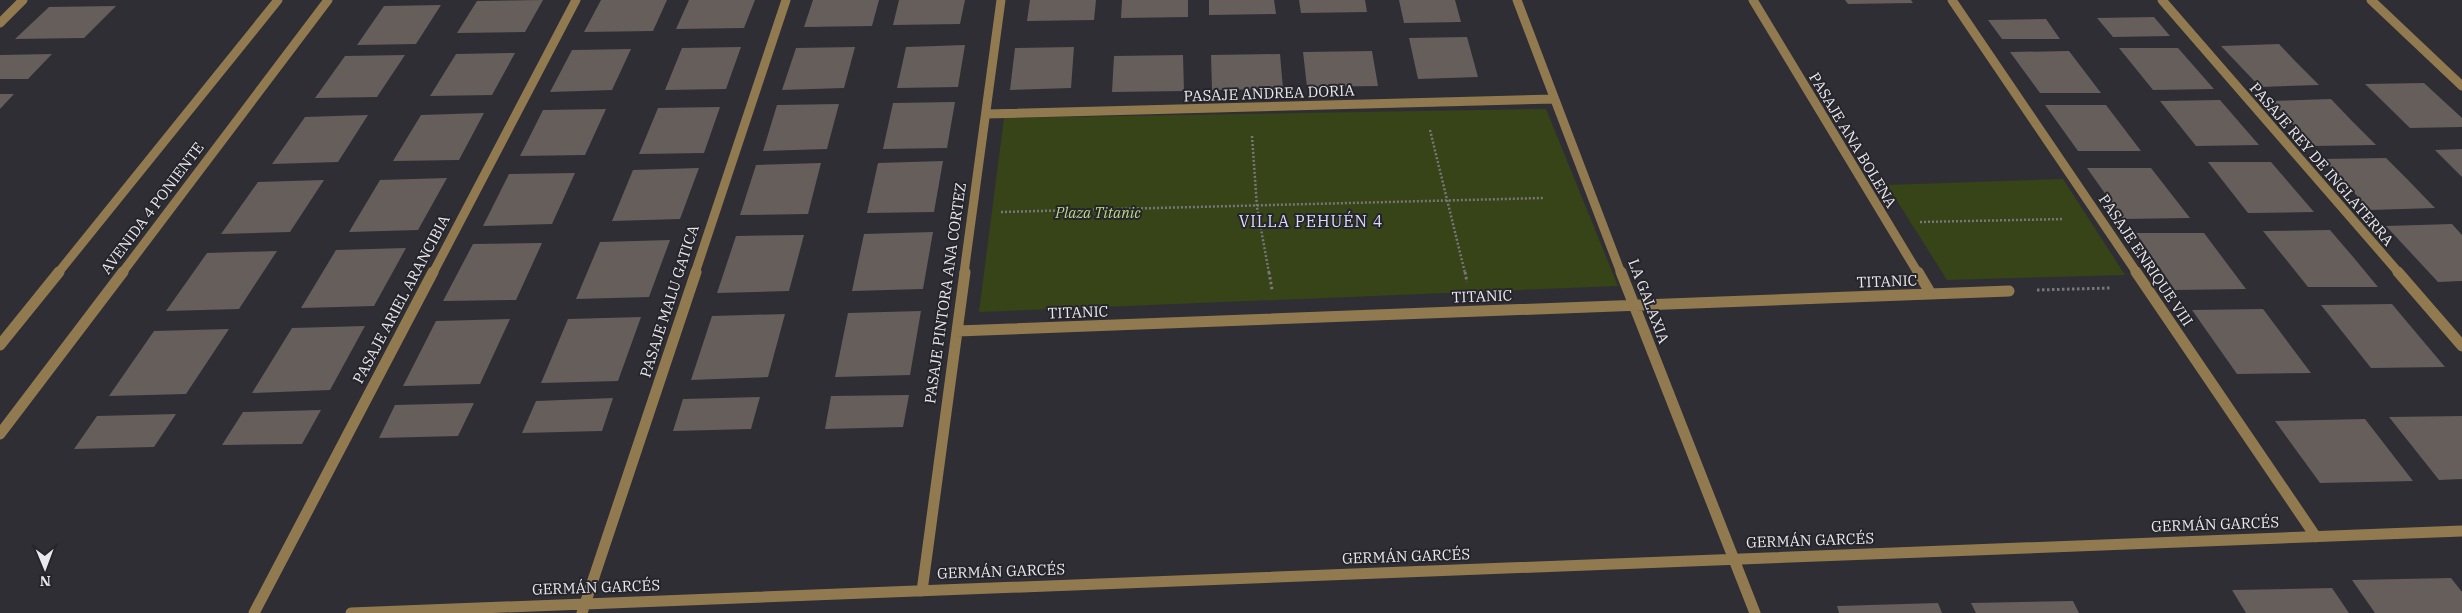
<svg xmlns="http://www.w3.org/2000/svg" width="2462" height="613" viewBox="0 0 2462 613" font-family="'IBM Plex Serif',serif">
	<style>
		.green { fill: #374417 }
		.building { fill: #655e5a }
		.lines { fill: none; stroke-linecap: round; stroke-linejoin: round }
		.path-far1 { stroke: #77767c; stroke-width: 2.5; stroke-dasharray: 2 2; stroke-linecap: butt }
		.path { stroke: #77767c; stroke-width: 3; stroke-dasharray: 2.5 2.5; stroke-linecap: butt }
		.minor-far1 { stroke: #917a4f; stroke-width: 9 }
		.minor { stroke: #917a4f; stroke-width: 11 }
		.tertiary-far1 { stroke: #917a4f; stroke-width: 9 }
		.tertiary { stroke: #917a4f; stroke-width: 11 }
		.labels { text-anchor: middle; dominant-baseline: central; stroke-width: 4; stroke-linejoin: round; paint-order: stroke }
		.street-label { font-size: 15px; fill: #e9e9ed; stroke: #25252b }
		.park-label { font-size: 15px; font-style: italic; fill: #bdd982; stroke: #25252b }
		.neighbourhood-label { font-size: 16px; letter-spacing: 1px; fill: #dbdbf9; stroke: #25252b }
	</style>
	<rect width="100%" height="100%" fill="#2f2e35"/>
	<!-- green -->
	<path class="green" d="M1546,109L1618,286L979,312L1004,118Z
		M2063,179L2125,275L1947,280L1887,185Z"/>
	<!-- building -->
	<path class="building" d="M543,0L525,32L457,33L477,1Z
		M601,0H667L653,31L584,32Z
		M689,0H755L744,28L676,29Z
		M813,0H879L872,26L804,27Z
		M899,0H965L960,24L893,25Z
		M1030,0H1096L1094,20L1027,21Z
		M1122,0H1188V17L1121,18Z
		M1209,0H1274L1276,14L1209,15Z
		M1299,0H1365L1367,12L1301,13Z
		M1399,0H1455L1461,22L1404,23Z
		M1845,0H1911L1913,3L1848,4Z
		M441,5L416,44L357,45L384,6Z
		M116,6L84,38L15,39L49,7Z
		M2154,17L2170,36L2113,37L2097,18Z
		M2046,19L2060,39H2002L1988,20Z
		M1467,37L1478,77L1418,79L1409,38Z
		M2279,44L2297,63L2319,85L2260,87L2221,46Z
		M965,45L958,87L897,88L906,47Z
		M741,47L726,89L665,90L682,48Z
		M855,47L844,88L782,90L796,48Z
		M1074,47L1071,88L1010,90L1015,48Z
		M2119,48H2178L2214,89L2153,90Z
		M631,49L612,90L550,92L572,50Z
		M1372,51L1378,86L1307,87L1303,52Z
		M2069,51L2101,93H2040L2010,52Z
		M515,53L492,95L430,96L456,54Z
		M52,54L28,79H0V55Z
		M1280,54L1283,89L1212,90L1211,55Z
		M405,55L377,97L315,98L345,56Z
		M1183,55L1184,91L1112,92L1114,56Z
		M2424,83L2462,118V127L2410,128L2365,84Z
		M0,94H14L0,109Z
		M2331,99L2351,120L2376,145L2313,146L2271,101Z
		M2220,100L2259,145L2196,146L2160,101Z
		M955,102L947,148L883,149L893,103Z
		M839,104L827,149L763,151L777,105Z
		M2045,105H2106L2141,151H2078Z
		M720,107L704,153L639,154L658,108Z
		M606,109L585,155L520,156L543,110Z
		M484,113L459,160L393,161L421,115Z
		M368,115L338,162L272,164L305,117Z
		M2462,149V177L2435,150Z
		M2386,158L2409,181L2435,208L2370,210L2323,159Z
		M943,161L934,212L867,213L878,163Z
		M2208,162H2271L2314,212L2248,213Z
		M821,163L808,214L740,215L756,165Z
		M699,168L680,219L612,221L633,170Z
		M2087,168H2151L2190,218L2123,219Z
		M575,173L552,224L483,226L509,174Z
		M447,178L418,230L349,232L380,180Z
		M324,180L290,232L221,234L258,182Z
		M2452,224L2462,235V281L2438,282L2386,226Z
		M2330,230L2354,258L2378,287H2308L2263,231Z
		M933,232L923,289L852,291L864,234Z
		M2136,233H2204L2246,289L2175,290Z
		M804,235L789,291L717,293L736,236Z
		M670,240L649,297L576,299L600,242Z
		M542,243L516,300L443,301L473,244Z
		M406,248L374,306L301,308L336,250Z
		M277,251L239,309L166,311L207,253Z
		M2392,304L2418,335L2445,367L2371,368L2321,305Z
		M2263,309L2311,373L2237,374L2192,310Z
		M921,311L910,375L835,377L848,313Z
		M785,314L768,377L691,380L712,316Z
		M641,317L618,381L541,383L568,319Z
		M510,319L480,384L403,386L436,321Z
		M365,326L330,390L252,393L292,328Z
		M229,329L186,394L109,396L154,331Z
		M909,395L903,427L825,429L831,396Z
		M760,397L751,429L673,431L683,399Z
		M613,398L602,431L522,433L536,401Z
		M474,403L458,436L379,438L395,405Z
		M321,410L302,444L222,445L243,412Z
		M176,414L154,447L74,449L97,416Z
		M2462,416V479L2439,480L2389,417Z
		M2365,419L2413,481L2320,483L2275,421Z
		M2451,578L2462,592V613H2375L2352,580Z
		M2332,588L2349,613H2246L2232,590Z
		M2073,601L2079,613H1976L1971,603Z
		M1938,603L1942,613H1839L1837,606Z"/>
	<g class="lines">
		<!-- path-far1 -->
		<path class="path-far1" d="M1430,130L1465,273
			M1252,136L1257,207L1269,273
			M1001,212L1543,198
			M1920,222L2064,219"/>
		<!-- path -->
		<path class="path" d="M1269,272L1272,290
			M1465,272L1467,282
			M2037,290L2111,288"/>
		<!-- minor-far1 -->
		<path class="minor-far1" d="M1517,0L1621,273
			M1753,0L1918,273
			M1952,0L2137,273
			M2162,0L2399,273
			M2371,0L2462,86
			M0,23L23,0
			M986,114L1553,99
			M433,273L576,0
			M695,273L786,0
			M964,273L1001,0"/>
		<!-- minor -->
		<path class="minor" d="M1621,272L1755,613
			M1918,272L1931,294
			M2136,272L2316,537
			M2398,272L2462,346
			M957,331L2009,291
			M922,591L965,272
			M254,613L433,272
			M351,613L2462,531
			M582,613L696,272"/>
		<!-- tertiary-far1 -->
		<path class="tertiary-far1" d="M58,273L278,0
			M122,273L328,0"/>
		<!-- tertiary -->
		<path class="tertiary" d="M0,345L59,272
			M0,434L123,272"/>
	</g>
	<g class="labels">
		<!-- street labels -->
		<g class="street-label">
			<text transform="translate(1269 93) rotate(-2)">PASAJE ANDREA DORIA</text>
			<text transform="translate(1853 140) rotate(59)">PASAJE ANA BOLENA</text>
			<text transform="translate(2322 164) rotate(49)">PASAJE REY DE INGLATERRA</text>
			<text transform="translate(152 208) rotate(-53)">AVENIDA 4 PONIENTE</text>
			<text transform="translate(2146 260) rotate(56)">PASAJE ENRIQUE VIII</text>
			<text transform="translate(1887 281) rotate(-2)">TITANIC</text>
			<text transform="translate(945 293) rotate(-82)">PASAJE PINTORA ANA CORTEZ</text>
			<text transform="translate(1482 296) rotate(-2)">TITANIC</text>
			<text transform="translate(401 299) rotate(-62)">PASAJE ARIEL ARANCIBIA</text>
			<text transform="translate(669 301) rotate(-72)">PASAJE MALU GATICA</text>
			<text transform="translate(1649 301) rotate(69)">LA GALAXIA</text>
			<text transform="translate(1078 312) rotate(-2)">TITANIC</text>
			<text transform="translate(2215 524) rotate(-2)">GERMÁN GARCÉS</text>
			<text transform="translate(1810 540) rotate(-2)">GERMÁN GARCÉS</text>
			<text transform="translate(1406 556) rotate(-2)">GERMÁN GARCÉS</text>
			<text transform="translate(1001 571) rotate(-2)">GERMÁN GARCÉS</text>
			<text transform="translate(596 587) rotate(-2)">GERMÁN GARCÉS</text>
		</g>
		<!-- park labels -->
		<g class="park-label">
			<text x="1098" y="212">Plaza Titanic</text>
		</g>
		<!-- neighbourhood labels -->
		<g class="neighbourhood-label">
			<text x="1311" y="221">VILLA PEHUÉN 4</text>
		</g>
	</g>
	<!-- north arrow -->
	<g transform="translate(45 568) rotate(179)" stroke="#25252b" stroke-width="4" paint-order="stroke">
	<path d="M0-4L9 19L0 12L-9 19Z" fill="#e9e9ed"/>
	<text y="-8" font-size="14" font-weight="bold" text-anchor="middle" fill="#e9e9ed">N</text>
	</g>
</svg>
